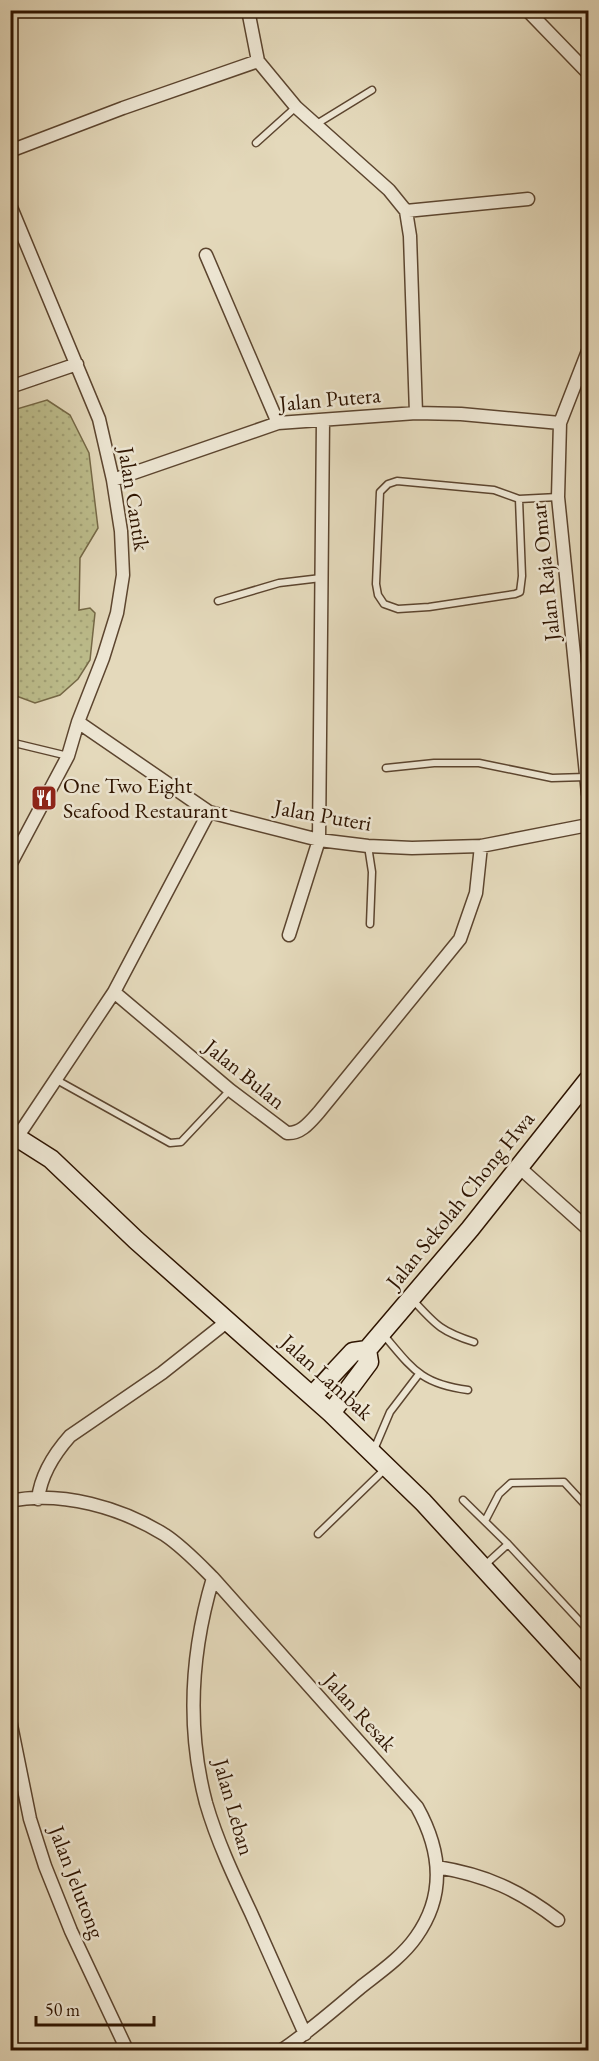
<svg xmlns="http://www.w3.org/2000/svg" width="599" height="2061" viewBox="0 0 599 2061" font-family="'EB Garamond',serif">
	<style>
		.park { fill: url(#park-dots); stroke: #756846; stroke-width: 1.5 }
		.lines { fill: none; stroke-linecap: round; stroke-linejoin: round }
		.lane-casing { stroke: #5c452f; stroke-width: 9 }
		.street-casing { stroke: #5c452f; stroke-width: 15 }
		.secondary-casing { stroke: #2e1400; stroke-width: 21 }
		.lane { stroke: #ede6d3; stroke-width: 6 }
		.street { stroke: #ede6d3; stroke-width: 12 }
		.secondary { stroke: #ede6d3; stroke-width: 18 }
		.labels { text-anchor: middle; dominant-baseline: central; stroke-width: 5; stroke-linejoin: round; paint-order: stroke }
		.street-label { font-size: 22px; fill: #2e1400; stroke: #ede6d3 }
		.poi-label { font-size: 22px; fill: #2e1400; stroke: #ede6d3; text-anchor: start }
	</style>
	<defs>
		<pattern id="park-dots" width="8" height="8" patternUnits="userSpaceOnUse" patternTransform="scale(1.5)"><rect width="8" height="8" fill="#bcbc8b"/><path d="M2 2h.1M6 6h.1" fill="none" stroke="#a2a176" stroke-width="1.8" stroke-linecap="round"/></pattern>
	</defs>
	<rect width="100%" height="100%" fill="#e4d9bb"/>
	<filter id="stains"><feTurbulence type="fractalNoise" baseFrequency=".00333" numOctaves="4"/><feColorMatrix values="0 0 0 0 .2 0 0 0 0 .09 0 0 0 0 .02 0 0 0 .5 -.17"/></filter>
	<radialGradient id="worn" r=".72"><stop offset=".6" stop-color="#630" stop-opacity="0"/><stop offset="1" stop-color="#630" stop-opacity=".3"/></radialGradient>
	<!-- park -->
	<path class="park" d="M47,400L70,415L89,453L98,528L80,558L79,610L90,608L95,613L90,660L78,679L60,695L35,703L11,694L10,411Z"/>
	<g class="lines">
		<!-- lane casing -->
		<g class="lane-casing">
			<path id="lane" d="M315,125L372,90
				M256,143L296,107
				M519,499L522,576L520,592L515,594L429,607L398,609L384,604L378,595L376,584L380,492L388,484L397,481L494,490L519,499L558,497
				M218,601L279,583L321,578
				M10,742L68,756
				M386,768L434,763H479L552,778L586,777
				M368,846L372,872L370,924
				M55,1079L170,1143L181,1142L230,1090
				M412,1299C436,1325 440,1331 474,1342
				M382,1333C412,1368 420,1384 468,1390
				M373,1452L390,1412L419,1374
				M463,1500L508,1544
				M485,1521L499,1494L511,1483L564,1482L588,1508
				M318,1534L384,1470
				M485,1565L508,1544L588,1630"/>
		</g>
		<!-- street casing -->
		<g class="street-casing">
			<path id="street" d="M248,10L258,61L296,107L389,190L406,211L410,236L416,413
				M527,10L588,73
				M10,151L123,108L258,61
				M10,205L99,419L113,480L121,531L123,575L117,613L103,658L78,722L68,756L10,865
				M406,211L528,199
				M206,255L278,423
				M588,351L560,423L558,497L588,794
				M10,387L77,364
				M113,480L278,423L416,413L461,414L560,423
				M78,722L209,812L319,840L368,846L412,848L481,846L588,825
				M209,812L114,992L230,1090L287,1133C301,1134 310,1122 319,1112L460,939L476,893L481,846
				M289,935L319,840L323,420
				M18,1136L114,992
				M520,1168L588,1229
				M38,1499C41,1474 54,1454 70,1436L162,1373L229,1320
				M10,1501C61,1490 122,1508 165,1535C183,1547 198,1563 213,1578L417,1807C441,1850 446,1895 416,1937C402,1957 380,1972 361,1987C335,2009 310,2031 282,2050
				M213,1578C191,1652 186,1727 206,1803C217,1841 234,1877 251,1913C269,1953 287,1993 305,2034
				M10,1720L30,1819L45,1866L71,1931L127,2050
				M437,1867C486,1875 519,1890 558,1920"/>
		</g>
		<!-- secondary casing -->
		<g class="secondary-casing">
			<path id="secondary" d="M10,1133L51,1159L136,1240L331,1413L423,1502L588,1682
				M312,1396L353,1352L367,1350L470,1229L588,1080
				M331,1413L369,1362L367,1350"/>
		</g>
		<!-- lane -->
		<use href="#lane" class="lane"/>
		<!-- street -->
		<use href="#street" class="street"/>
		<!-- secondary -->
		<use href="#secondary" class="secondary"/>
	</g>
	<!-- icons -->
	<defs>
		<g id="restaurant-square" transform="scale(1.35)"><rect x="-9" y="-9" width="18" height="18" rx="4" fill="#8f2418" stroke="#ede6d3"/><path d="M-5-6h1v4h1v-4h1v4h1v-4h1v5L-1.5 .5V6h-2V.5L-5-1ZM5-6V6H3V1.5H1.5Q1.5-4 5-6Z" fill="#fff"/></g>
	</defs>
	<g fill-rule="evenodd">
		<use href="#restaurant-square" x="44" y="798"/>
	</g>
	<g class="labels">
		<!-- street labels -->
		<g class="street-label">
			<text transform="translate(330 399) rotate(-5)">Jalan Putera</text>
			<text transform="translate(134 499) rotate(81)">Jalan Cantik</text>
			<text transform="translate(545 572) rotate(-96)">Jalan Raja Omar</text>
			<text transform="translate(323 815) rotate(10)">Jalan Puteri</text>
			<text transform="translate(245 1074) rotate(39)">Jalan Bulan</text>
			<text transform="translate(460 1200) rotate(-51)">Jalan Sekolah Chong Hwa</text>
			<text transform="translate(327 1377) rotate(42)">Jalan Lambak</text>
			<text transform="translate(360 1712) rotate(48)">Jalan Resak</text>
			<text transform="translate(234 1807) rotate(74)">Jalan Leban</text>
			<text transform="translate(77 1882) rotate(69)">Jalan Jelutong</text>
		</g>
		<!-- poi labels -->
		<g class="poi-label">
			<text x="63" y="785">One Two Eight<tspan x="63" dy="25">Seafood Restaurant</tspan></text>
		</g>
	</g>
	<!-- margin -->
	<rect width="599" height="2061" fill="none" stroke="#e4d9bb" stroke-width="36"/>
	<rect x="12" y="12" width="575" height="2037" fill="none" stroke="#2e1400" stroke-width="3"/>
	<rect x="18" y="18" width="563" height="2025" fill="none" stroke="#2e1400" stroke-width="1.5"/>
	<!-- scale -->
	<path d="M36 2016v9h118v-9" fill="none" stroke="#2e1400" stroke-width="3"/>
	<text x="45" y="2016" font-size="18" fill="#2e1400" stroke="#ede6d3" stroke-width="4.5" paint-order="stroke">50 m</text>
	<rect width="100%" height="100%" filter="url(#stains)"/>
	<rect width="100%" height="100%" fill="url(#worn)"/>
</svg>
